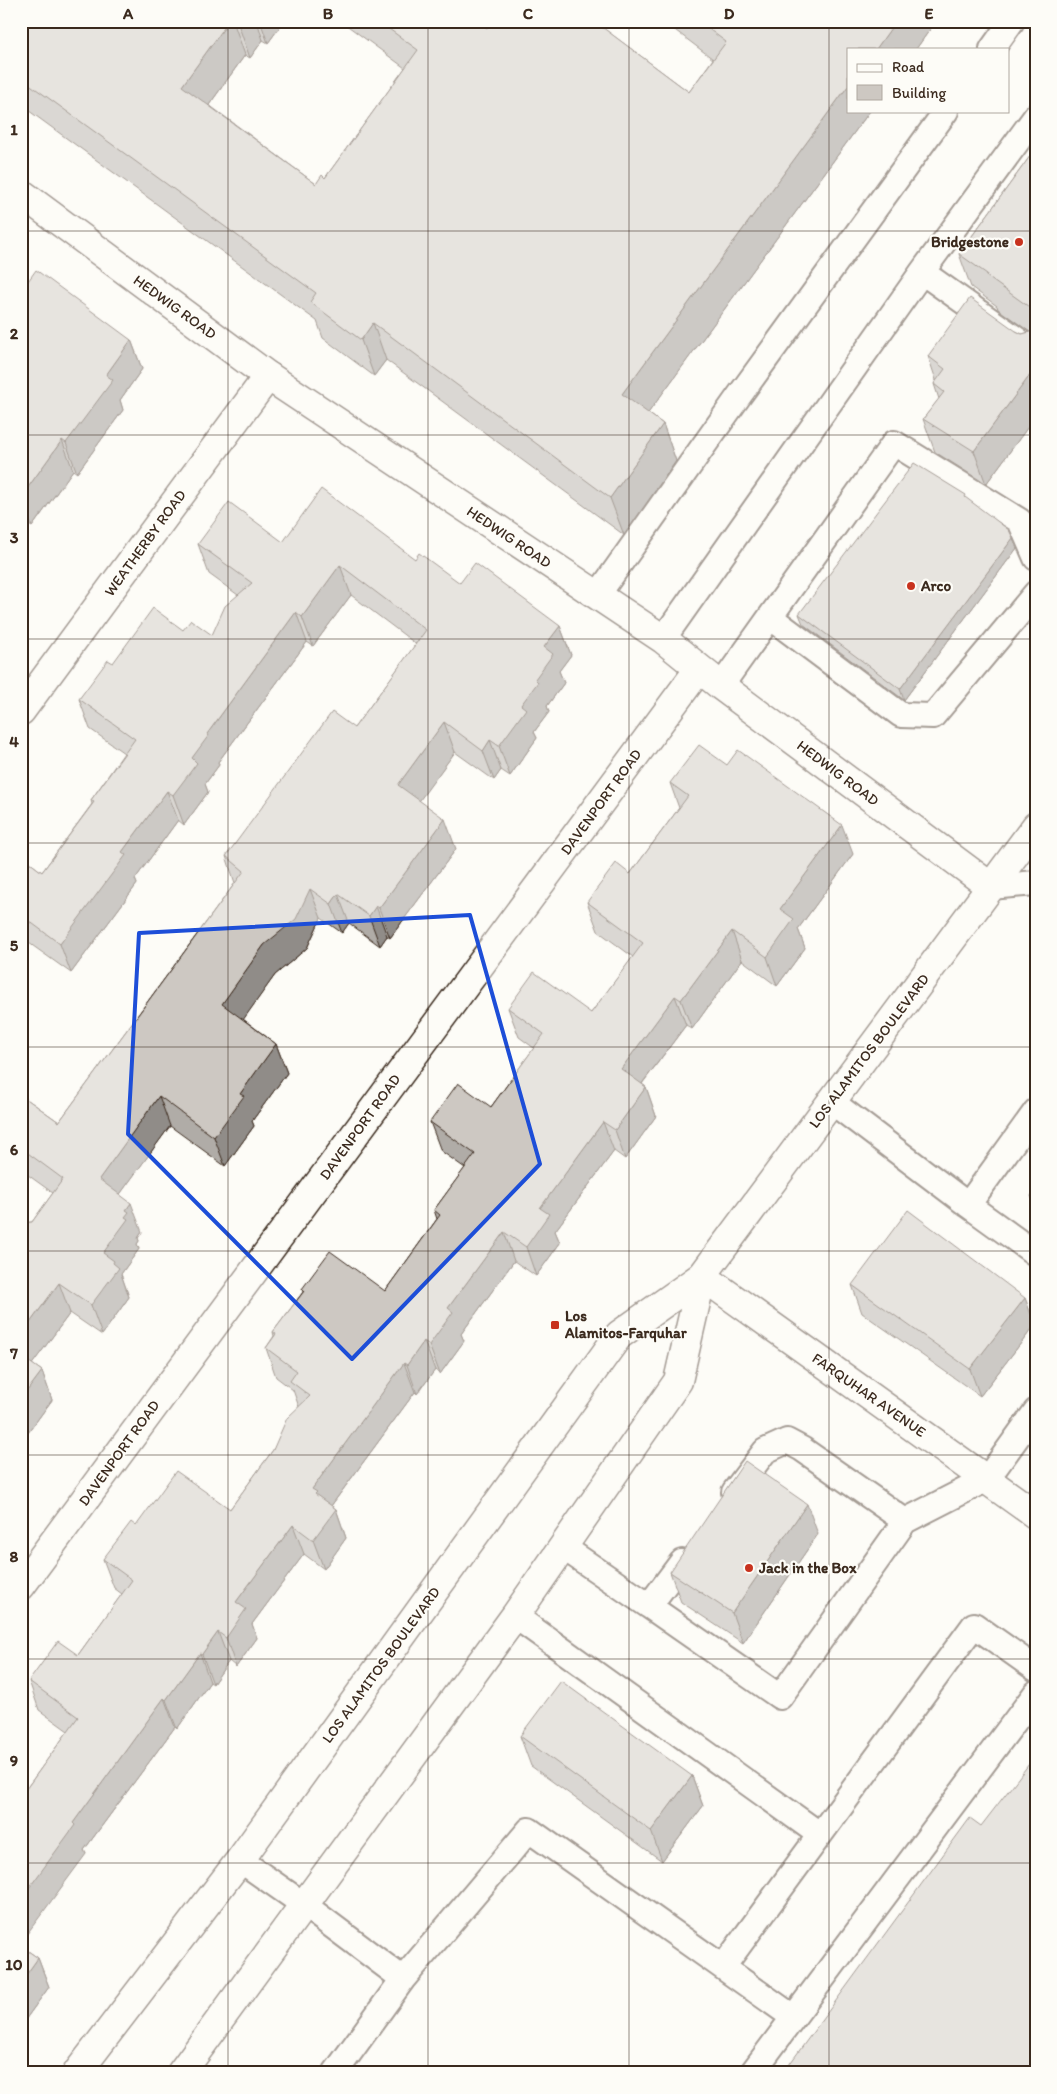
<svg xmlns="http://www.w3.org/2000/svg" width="1057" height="2094" viewBox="0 0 1057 2094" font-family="Itim,sans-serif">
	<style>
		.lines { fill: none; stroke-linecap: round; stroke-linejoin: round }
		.lane-casing { stroke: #3b2a1e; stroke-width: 28 }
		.street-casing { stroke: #3b2a1e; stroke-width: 31 }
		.secondary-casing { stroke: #3b2a1e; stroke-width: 31 }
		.primary-casing { stroke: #3b2a1e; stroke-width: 31 }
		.lane { stroke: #fdfcf7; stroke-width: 24 }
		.street { stroke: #fdfcf7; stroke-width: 28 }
		.secondary { stroke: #fdfcf7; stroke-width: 28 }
		.primary { stroke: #fdfcf7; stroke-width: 28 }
		.wall { fill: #b0aca7; stroke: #3b2a1e }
		.shaded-wall { fill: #908c88; stroke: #3b2a1e }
		.building { fill: #cdc8c2; stroke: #3b2a1e }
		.marked { fill: none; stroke: #1d4ed8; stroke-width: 4; stroke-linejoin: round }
		.grid { fill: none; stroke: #3b2a1e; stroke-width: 1; stroke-opacity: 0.55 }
		.poi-dot { fill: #c8321e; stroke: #fdfcf7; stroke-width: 2 }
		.labels { text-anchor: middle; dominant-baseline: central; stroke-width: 4.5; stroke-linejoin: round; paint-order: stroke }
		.poi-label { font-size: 15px; font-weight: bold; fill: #3b2a1e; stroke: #fdfcf7; text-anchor: start }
		.street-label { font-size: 15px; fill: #3b2a1e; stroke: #fdfcf7 }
		.neatline { fill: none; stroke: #3b2a1e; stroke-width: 2 }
		.grid-label { font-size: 16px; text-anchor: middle; font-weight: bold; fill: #3b2a1e }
	</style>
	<rect width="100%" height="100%" fill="#fdfcf7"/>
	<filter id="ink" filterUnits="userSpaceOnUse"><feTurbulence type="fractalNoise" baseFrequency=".02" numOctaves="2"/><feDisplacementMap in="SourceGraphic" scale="10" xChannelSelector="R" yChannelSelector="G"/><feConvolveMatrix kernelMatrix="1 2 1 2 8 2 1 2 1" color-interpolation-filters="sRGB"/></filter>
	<g filter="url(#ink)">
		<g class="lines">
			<!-- lane casing -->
			<g class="lane-casing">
				<path id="lane" d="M992,49L1012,21
					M922,272L1036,353
					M597,596L739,396L946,111
					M770,617L901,715L933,716L1036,593
					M663,639L922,272L1036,116
					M721,686L894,443L1020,521L1036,558
					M991,887L1036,883
					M832,1102L968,1205L1036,1111
					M968,1205L1036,1254
					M734,1492L765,1451L787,1441L802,1449L905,1521
					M563,1547L649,1606
					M682,1562L649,1606L780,1697L905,1521L987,1479L1036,1411
					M515,1616L819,1834
					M240,1860L303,1904L403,1979
					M723,1967L974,1625L1036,1669
					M335,2073L403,1979L529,1830L793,2017
					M752,2073L1036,1693"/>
			</g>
			<!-- street casing -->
			<g class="street-casing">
				<path id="street" d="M21,711L268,376
					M21,1586L699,669"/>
			</g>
			<!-- secondary casing -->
			<g class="secondary-casing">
				<path id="secondary" d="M21,193L268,376L663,639L721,686L991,887
					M702,1276L1036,1515"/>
			</g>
			<!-- primary casing -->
			<g class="primary-casing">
				<path id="primary" d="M77,2073L240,1860L619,1335L702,1276L1036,826
					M181,2073L515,1616L678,1381L702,1276"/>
			</g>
			<!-- lane -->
			<use href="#lane" class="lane"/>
			<!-- street -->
			<use href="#street" class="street"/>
			<!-- secondary -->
			<use href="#secondary" class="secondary"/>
			<!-- primary -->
			<use href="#primary" class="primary"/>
		</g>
		<!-- wall -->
		<path class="wall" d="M21,21H284L268,43L263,40L250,58L245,55L209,105L316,184L325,178L405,68L341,21H478L487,28L491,21H601L599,25L689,92L713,59L663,21H936L916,49H848V111H870L648,413L663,424L676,461L624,535L386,360L374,376L323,338L317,321L21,105Z
			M1036,148V416L986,484L935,452L923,419L939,399L934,384L936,380L928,356L1016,331L1022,334L1030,332L998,309L997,306L971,287L959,254Z
			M21,291L131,340L142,369L120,400L123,410L77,473L73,470L32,527L21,520Z
			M1013,538L1017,548L904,700L803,624L799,614Z
			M283,542L415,559L460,583L560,626L571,655L559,671L564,683L547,706L549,712L534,732L537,738L510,776L501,770L494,780L455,752L419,800L456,849L390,938L387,936L380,946L349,923L342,933L321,918L307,948L275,975L243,1019L276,1044L287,1073L252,1121L254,1126L225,1166L170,1126L120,1194L142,1232L138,1238L139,1241L137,1244L139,1249L121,1274L129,1297L102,1335L70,1313L32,1364L42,1371L52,1400L22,1441H21V1223L32,1222L53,1193L21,1170V1095L59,1122L235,883L226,856L354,728L416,644L351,595L313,646L307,642L218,762L219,765L205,784L208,792L184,825L178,820L135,879L137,884L71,973L29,943L26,946L21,942V856L42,872L92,804L91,800L124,753L90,729L79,699L113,663L183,630L212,635L238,595L209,574L198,544Z
			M727,765L853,854L798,929L805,948L777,986L742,960L692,1029L686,1025L642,1084L646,1087L656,1116L625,1159L614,1151L555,1231L560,1243L536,1276L514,1261L461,1334L464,1341L440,1374L435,1370L417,1394L415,1392L331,1506L336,1509L346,1538L324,1569L304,1554L252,1624L257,1638L236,1667L229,1661L213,1684L210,1682L177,1729L175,1727L84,1850L86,1854L26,1789L68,1731L39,1710L29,1681L78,1655L122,1594L114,1588L103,1559L136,1526L230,1509L273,1450L299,1407L293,1390L276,1377L266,1348L274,1336L273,1332L303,1292L302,1289L385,1291L437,1219L434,1210L465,1168L441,1151L430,1122L491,1107L534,1048L519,1037L508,1008L591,1013L633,957L598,931L587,902L630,874L679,808L670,783Z
			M1036,1190V1208L1031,1196Z
			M852,1285L1025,1298L1035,1325L980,1396L862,1313Z
			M818,1534L743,1643L681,1602L670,1572Z
			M520,1736L692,1776L703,1806L662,1861L531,1766Z
			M21,1946L38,1958L49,1987L25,2020L21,2017Z"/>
		<!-- shaded-wall -->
		<path class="shaded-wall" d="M229,21H233L245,55L196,123L182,86Z
			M237,21H257L263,40L250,58Z
			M260,21H284L268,43Z
			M579,21H601L586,42Z
			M896,21H936L916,49H876Z
			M848,86V111H870L635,431L622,394Z
			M373,323L386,360L374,376L361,340Z
			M131,340L142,369L120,400L123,410L77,473L66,443L106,375Z
			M1036,367V416L986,484L974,451Z
			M663,424L676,461L624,535L610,498Z
			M62,440L73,470L32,527L21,497Z
			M1013,538L1017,548L904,700L900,689Z
			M340,565L351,595L313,646L302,617Z
			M296,612L307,642L218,762L219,765L205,784L208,792L184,825L173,795L192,758L207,734Z
			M560,626L571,655L559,671L564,683L547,706L549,712L534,732L537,738L510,776L499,746L535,679L544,647Z
			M444,722L455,752L409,815L398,785Z
			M490,740L501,770L494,780L483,751Z
			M167,791L178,820L135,879L137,884L71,973L60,944L122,852Z
			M445,819L456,849L390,938L379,908Z
			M842,825L853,854L798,929L805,948L777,986L767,957L780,909Z
			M310,889L321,918L307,948L275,975L233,1034L222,1004L264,945Z
			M338,894L349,923L342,933L331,904Z
			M376,906L387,936L380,946L369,916Z
			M21,921L29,943L26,946L21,932Z
			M732,931L742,960L692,1029L681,1000Z
			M675,996L686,1025L631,1098L621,1069Z
			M276,1044L287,1073L252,1121L254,1126L225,1166L214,1137L240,1094Z
			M646,1087L656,1116L625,1159L615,1130Z
			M159,1096L170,1126L110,1208L99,1179Z
			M603,1122L614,1151L555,1231L560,1243L536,1276L526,1247L540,1208Z
			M131,1203L142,1232L138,1238L139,1241L137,1244L139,1249L121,1274L129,1297L102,1335L91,1305L103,1253L126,1210Z
			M504,1232L514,1261L461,1334L464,1341L440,1374L429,1345L448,1308Z
			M59,1283L70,1313L22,1378L21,1376V1335Z
			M1025,1298L1035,1325L980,1396L970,1369Z
			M424,1341L435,1370L417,1394L407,1365Z
			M404,1363L415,1392L325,1514L336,1509L346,1538L324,1569L313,1540L312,1489Z
			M42,1371L52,1400L22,1441L21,1438V1399Z
			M807,1504L818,1534L743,1643L732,1613Z
			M293,1525L304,1554L252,1624L257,1638L236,1667L226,1638L236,1602Z
			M218,1632L229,1661L213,1684L202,1654Z
			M200,1653L210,1682L177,1729L166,1700Z
			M164,1698L175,1727L84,1850L86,1854L21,1942V1899L73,1823Z
			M692,1776L703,1806L662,1861L651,1831Z
			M38,1958L49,1987L25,2020L21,2009V1982Z"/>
		<!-- building -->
		<path class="building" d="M21,21H229L182,86L316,184L322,175L325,178L418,50L378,21H478L487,28L491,21H594L689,92L726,42L698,21H896L876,49H848V86L622,394L663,424L610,498L373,323L361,340L310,302L316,293L21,78Z
			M1036,148V314L1032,309L986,276L987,274L959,254Z
			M36,270L131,340L106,375L113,380L66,443L62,440L21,497V291Z
			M970,298L1016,331L1022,334L1030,332L1036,327V367L974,451L923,419L944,392L934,384L945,369L928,356Z
			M914,463L966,495L965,497L1009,530L1013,538L900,689L799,614Z
			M321,489L415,559L419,553L460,583L475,563L560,626L544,647L553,654L535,679L538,682L521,705L526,709L499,746L490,740L483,751L444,722L398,785L445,819L379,908L376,906L369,916L338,894L331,904L310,889L296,919L264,945L222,1004L276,1044L240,1094L244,1096L214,1137L159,1096L99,1179L131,1203L126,1210L129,1212L125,1217L128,1219L103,1253L114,1261L113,1263L119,1268L91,1305L59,1283L21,1335V1223L32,1222L63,1179L21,1148V1095L59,1122L244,871L226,856L332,712L354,728L426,630L340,565L302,617L296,612L207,734L209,735L192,758L197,763L173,795L167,791L122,852L126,855L60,944L21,915V856L42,872L94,802L91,800L135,739L79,699L108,660L113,663L153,608L183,630L191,620L212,635L225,606L252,583L198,544L229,502L283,542Z
			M699,745L727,765L738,750L842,825L780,909L794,919L767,957L732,931L681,1000L675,996L621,1069L646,1087L615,1130L603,1122L540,1208L549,1214L526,1247L504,1232L448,1308L453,1312L429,1345L424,1341L407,1365L404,1363L312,1489L317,1492L315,1494L336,1509L313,1540L293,1525L236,1602L246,1609L226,1638L218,1632L202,1654L200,1653L166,1700L164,1698L73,1823L75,1825L21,1899V1786L26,1789L78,1717L29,1681L58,1641L78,1655L132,1580L103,1559L131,1522L136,1526L176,1471L230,1509L273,1450L287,1418L310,1396L290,1381L297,1371L266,1348L276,1334L273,1332L304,1291L302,1289L330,1251L385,1291L440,1215L434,1210L475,1154L430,1122L458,1083L491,1107L544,1034L508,1008L534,972L591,1013L643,943L587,902L616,863L630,874L688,796L670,783Z
			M1036,1190V1199L1031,1196Z
			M908,1210L1025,1298L970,1369L852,1285Z
			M21,1356L42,1371L21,1399Z
			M745,1461L807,1504L732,1613L670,1572Z
			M561,1681L692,1776L651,1831L520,1736Z
			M1036,1755V2073H783L970,1818L981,1826Z
			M21,1946L38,1958L21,1982Z"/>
	</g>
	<!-- marked area -->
	<path d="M0 0H1057V2094H0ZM470,915L540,1164L352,1359L128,1134L139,933Z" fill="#fdfcf7" fill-opacity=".55" fill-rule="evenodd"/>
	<path class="marked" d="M470,915L540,1164L352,1359L128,1134L139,933Z"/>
	<!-- grid -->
	<path class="grid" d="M228,21V2073M428,21V2073M629,21V2073M829,21V2073M21,231H1036M21,435H1036M21,639H1036M21,843H1036M21,1047H1036M21,1251H1036M21,1455H1036M21,1659H1036M21,1863H1036"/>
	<!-- markers -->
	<g class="poi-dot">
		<circle cx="1019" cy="242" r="5"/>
		<circle cx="911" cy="586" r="5"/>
		<rect x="550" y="1320" width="10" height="10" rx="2.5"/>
		<circle cx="749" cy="1568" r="5"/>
	</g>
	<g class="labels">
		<!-- poi labels -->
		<g class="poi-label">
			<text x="1009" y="242" text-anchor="end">Bridgestone</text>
			<text x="921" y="586">Arco</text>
			<text x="565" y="1316">Los<tspan x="565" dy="17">Alamitos-Farquhar</tspan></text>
			<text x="759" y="1568">Jack in the Box</text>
		</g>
		<!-- street labels -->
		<g class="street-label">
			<text transform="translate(175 307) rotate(36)">HEDWIG ROAD</text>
			<text transform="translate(509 537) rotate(34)">HEDWIG ROAD</text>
			<text transform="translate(145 543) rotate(-54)">WEATHERBY ROAD</text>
			<text transform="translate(838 773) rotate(37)">HEDWIG ROAD</text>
			<text transform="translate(601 802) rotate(-54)">DAVENPORT ROAD</text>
			<text transform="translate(869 1051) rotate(-53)">LOS ALAMITOS BOULEVARD</text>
			<text transform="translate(360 1127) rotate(-54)">DAVENPORT ROAD</text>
			<text transform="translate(869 1395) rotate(35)">FARQUHAR AVENUE</text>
			<text transform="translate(119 1453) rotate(-54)">DAVENPORT ROAD</text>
			<text transform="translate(381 1665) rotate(-54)">LOS ALAMITOS BOULEVARD</text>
		</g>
	</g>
	<!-- margin -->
	<rect width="1057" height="2094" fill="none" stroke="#fdfcf7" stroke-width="55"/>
	<!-- legend -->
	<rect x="847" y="48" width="162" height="65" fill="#fdfcf7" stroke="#afa8a0"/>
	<rect x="857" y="64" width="25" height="8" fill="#fdfcf7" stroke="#afa8a0"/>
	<text x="892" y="72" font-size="15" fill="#3b2a1e">Road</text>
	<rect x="857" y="85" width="25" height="15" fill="#cdc8c2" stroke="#afa8a0"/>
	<text x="892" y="98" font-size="15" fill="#3b2a1e">Building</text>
	<rect x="28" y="28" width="1002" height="2038" class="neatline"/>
	<g class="grid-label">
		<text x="128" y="19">A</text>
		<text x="328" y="19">B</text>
		<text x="528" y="19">C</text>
		<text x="729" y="19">D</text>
		<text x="929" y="19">E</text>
		<text x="14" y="135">1</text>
		<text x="14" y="339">2</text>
		<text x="14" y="543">3</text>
		<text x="14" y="747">4</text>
		<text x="14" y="951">5</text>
		<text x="14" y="1155">6</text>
		<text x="14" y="1359">7</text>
		<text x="14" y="1562">8</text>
		<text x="14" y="1766">9</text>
		<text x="14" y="1970">10</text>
	</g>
</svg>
